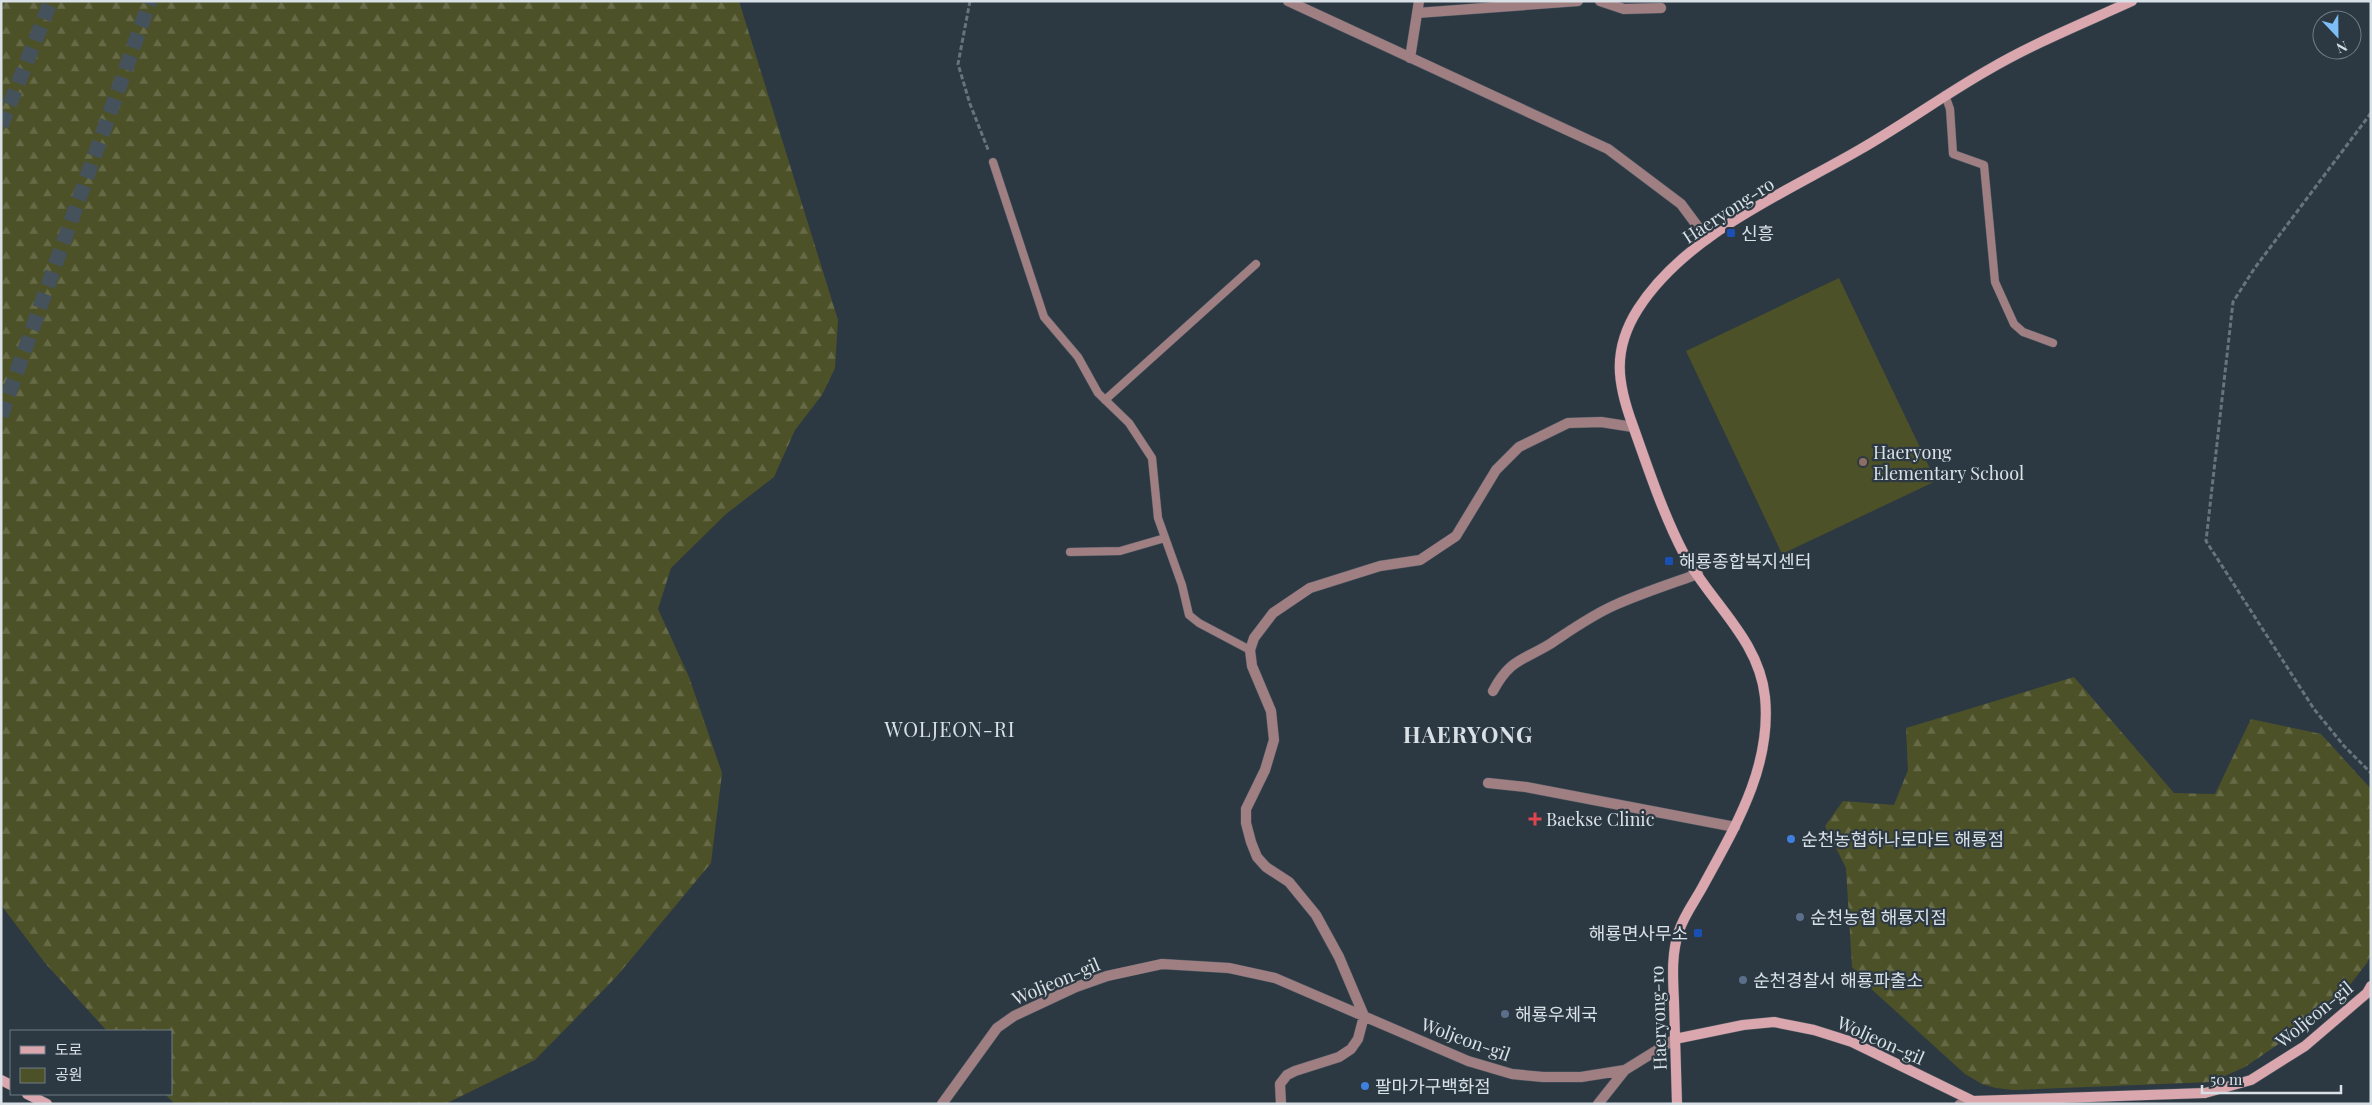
<svg xmlns="http://www.w3.org/2000/svg" width="2372" height="1105" viewBox="0 0 2372 1105" font-family="'Playfair Display','Noto Sans KR',serif">
	<style>
		.forest { fill: url(#forest-firs) }
		.park { fill: #4d5128 }
		.lines { fill: none; stroke-linecap: round; stroke-linejoin: round }
		.highway-tunnel { stroke: #46525b; stroke-width: 15; stroke-dasharray: 15 8; stroke-linecap: butt }
		.lane-casing { stroke: #4b5760; stroke-width: 9 }
		.street-casing { stroke: #4b5760; stroke-width: 11 }
		.secondary-casing { stroke: #4b5760; stroke-width: 11 }
		.path { stroke: #68737b; stroke-width: 3; stroke-dasharray: 5 2.5; stroke-linecap: butt }
		.lane { stroke: #9f7f82; stroke-width: 8 }
		.street { stroke: #9f7f82; stroke-width: 10 }
		.secondary { stroke: #d9a7ad; stroke-width: 10 }
		.transit-dot { fill: #1a4fb4; stroke: #2c3942; stroke-width: 2 }
		.education-dot { fill: #8d6e63; stroke: #2c3942; stroke-width: 2 }
		.health-dot { fill: #e0444e; stroke: #2c3942; stroke-width: 2 }
		.shop-dot { fill: #3f7fe0; stroke: #2c3942; stroke-width: 2 }
		.service-dot { fill: #5c6f8a; stroke: #2c3942; stroke-width: 2 }
		.labels { text-anchor: middle; dominant-baseline: central; stroke-width: 4.5; stroke-linejoin: round; paint-order: stroke }
		.street-label { font-size: 18px; fill: #d9e1e7; stroke: #2c3942 }
		.poi-label { font-size: 18px; fill: #d9e1e7; stroke: #2c3942; text-anchor: start }
		.quarter-label { font-size: 20px; letter-spacing: 1px; fill: #d9e1e7; stroke: #2c3942 }
		.district-label { font-size: 22px; font-weight: bold; letter-spacing: 1px; fill: #d9e1e7; stroke: #2c3942 }
	</style>
	<defs>
		<pattern id="forest-firs" width="22" height="20" patternUnits="userSpaceOnUse" patternTransform="scale(1.25)"><rect width="22" height="20" fill="#4d5128"/><path d="M5 1l3.5 6h-7zM16 11l3.5 6h-7z" fill="#666a47"/></pattern>
	</defs>
	<rect width="100%" height="100%" fill="#2c3942"/>
	<!-- forest -->
	<path class="forest" d="M1,1H739L838,320L835,368L822,395L795,430L774,477L726,514L671,568L658,609L689,677L722,773L711,863L617,976L535,1060L445,1104H175L165,1094H171V1031H107L45,963L1,905Z
		M2074,677L2174,793L2215,794L2251,719L2321,734L2371,789V954L2367,963L2349,986L2318,1017L2245,1067L2211,1082L2013,1090L1996,1088L1982,1084L1965,1074L1868,986L1852,967L1846,868L1825,826L1843,801L1894,805L1908,770L1906,728Z"/>
	<!-- park -->
	<path class="park" d="M1839,278L1936,481L1782,554L1686,351Z"/>
	<g class="lines">
		<!-- highway-tunnel -->
		<path class="highway-tunnel" d="M1,126L51,1
			M1,416L150,1"/>
		<!-- lane casing -->
		<g class="lane-casing">
			<path id="lane" d="M1945,95L1950,109L1953,154L1984,165L1995,282L2014,324L2023,332L2053,343
				M993,162L1044,317L1078,357L1098,393L1129,423L1152,458L1158,518L1182,585L1189,615L1199,623L1250,650
				M1105,400L1256,264
				M1070,552L1120,551L1165,538
				M1959,1104L1973,1101"/>
		</g>
		<!-- street casing -->
		<g class="street-casing">
			<path id="street" d="M1288,1L1608,149L1681,204L1707,239
				M1600,1L1624,9L1661,8
				M1417,13L1578,1
				M1410,58L1419,1
				M1493,691C1510,659 1522,661 1550,644C1571,630 1592,615 1615,605C1642,593 1670,584 1698,574
				M1488,783L1526,787L1735,827
				M942,1104L997,1028L1014,1016L1076,987L1107,976L1162,964L1229,968L1275,978L1468,1061L1512,1074L1543,1077H1581L1625,1070L1675,1039
				M1281,1104L1280,1084L1287,1075L1295,1071L1339,1057L1351,1049L1358,1039L1364,1016L1339,957L1316,915L1289,882L1266,867L1257,857L1251,842L1246,823V809L1265,770L1274,740L1271,711L1252,666L1250,650L1254,638L1273,613L1310,588L1380,566L1420,560L1456,536L1496,470L1519,447L1568,423L1601,422L1633,427
				M1598,1104L1625,1070"/>
		</g>
		<!-- secondary casing -->
		<g class="secondary-casing">
			<path id="secondary" d="M1675,1039L1743,1025L1774,1022L1814,1030L1852,1042L1973,1101L2205,1093L2251,1080L2305,1046L2367,993L2371,986
				M1,1080L11,1085
				M27,1094L47,1104
				M1677,1104C1676,1070 1675,1036 1674,1002C1673,978 1671,954 1679,931C1684,915 1695,901 1703,886C1735,827 1772,767 1765,697C1759,639 1710,602 1684,554C1663,514 1648,468 1633,426C1617,383 1612,350 1638,309C1686,234 1785,193 1859,150C1903,125 1944,95 1988,70C2034,43 2084,23 2132,1"/>
		</g>
		<!-- path -->
		<path class="path" d="M970,1L958,64L970,104L989,152
			M2371,113L2254,269L2233,302L2206,541L2314,709L2344,746L2371,773"/>
		<!-- lane -->
		<use href="#lane" class="lane"/>
		<!-- street -->
		<use href="#street" class="street"/>
		<!-- secondary -->
		<use href="#secondary" class="secondary"/>
	</g>
	<!-- markers -->
	<g class="transit-dot">
		<rect x="1726" y="228" width="10" height="10" rx="2.5"/>
		<rect x="1664" y="556" width="10" height="10" rx="2.5"/>
		<rect x="1693" y="928" width="10" height="10" rx="2.5"/>
	</g>
	<circle class="education-dot" cx="1863" cy="462" r="5"/>
	<path class="health-dot" d="M1532.5 811.5h5v5h5v5h-5v5h-5v-5h-5v-5h5z"/>
	<g class="shop-dot">
		<circle cx="1791" cy="839" r="5"/>
		<circle cx="1365" cy="1086" r="5"/>
	</g>
	<g class="service-dot">
		<circle cx="1800" cy="917" r="5"/>
		<circle cx="1743" cy="980" r="5"/>
		<circle cx="1505" cy="1014" r="5"/>
	</g>
	<g class="labels">
		<!-- street labels -->
		<g class="street-label">
			<text transform="translate(1728 210) rotate(-33)">Haeryong-ro</text>
			<text transform="translate(1056 981) rotate(-23)">Woljeon-gil</text>
			<text transform="translate(2314 1014) rotate(-39)">Woljeon-gil</text>
			<text transform="translate(1658 1018) rotate(-92)">Haeryong-ro</text>
			<text transform="translate(1466 1039) rotate(20)">Woljeon-gil</text>
			<text transform="translate(1881 1040) rotate(24)">Woljeon-gil</text>
		</g>
		<!-- poi labels -->
		<g class="poi-label">
			<text x="1741" y="233">신흥</text>
			<text x="1873" y="452">Haeryong<tspan x="1873" dy="21">Elementary School</tspan></text>
			<text x="1679" y="561">해룡종합복지센터</text>
			<text x="1546" y="819">Baekse Clinic</text>
			<text x="1801" y="839">순천농협하나로마트 해룡점</text>
			<text x="1810" y="917">순천농협 해룡지점</text>
			<text x="1688" y="933" text-anchor="end">해룡면사무소</text>
			<text x="1753" y="980">순천경찰서 해룡파출소</text>
			<text x="1515" y="1014">해룡우체국</text>
			<text x="1375" y="1086">팔마가구백화점</text>
		</g>
		<!-- quarter labels -->
		<g class="quarter-label">
			<text x="950" y="728">WOLJEON-RI</text>
		</g>
		<!-- district labels -->
		<g class="district-label">
			<text x="1468" y="734">HAERYONG</text>
		</g>
	</g>
	<!-- border -->
	<rect width="2372" height="1105" fill="none" stroke="#d9e1e7" stroke-width="5"/>
	<!-- legend -->
	<rect x="10" y="1030" width="162" height="65" fill="#2c3942" stroke="#717c84"/>
	<rect x="20" y="1046" width="25" height="8" fill="#d9a7ad" stroke="#717c84"/>
	<text x="55" y="1055" font-size="15" fill="#d9e1e7">도로</text>
	<rect x="20" y="1068" width="25" height="15" fill="#4d5128" stroke="#717c84"/>
	<text x="55" y="1080" font-size="15" fill="#d9e1e7">공원</text>
	<!-- north arrow -->
	<g transform="translate(2337 35) rotate(158)"><circle r="24" fill="#2c3942" stroke="#717c84"/>
	<path d="M0-4L9 19L0 12L-9 19Z" fill="#7dbef9"/>
	<text y="-8" font-size="14" font-weight="bold" text-anchor="middle" fill="#d9e1e7">N</text>
	</g>
	<!-- scale -->
	<path d="M2202 1085v8h139v-8" fill="none" stroke="#d9e1e7" stroke-width="2.5"/>
	<text x="2210" y="1085" font-size="15" fill="#d9e1e7" stroke="#2c3942" stroke-width="4" paint-order="stroke">50 m</text>
</svg>
